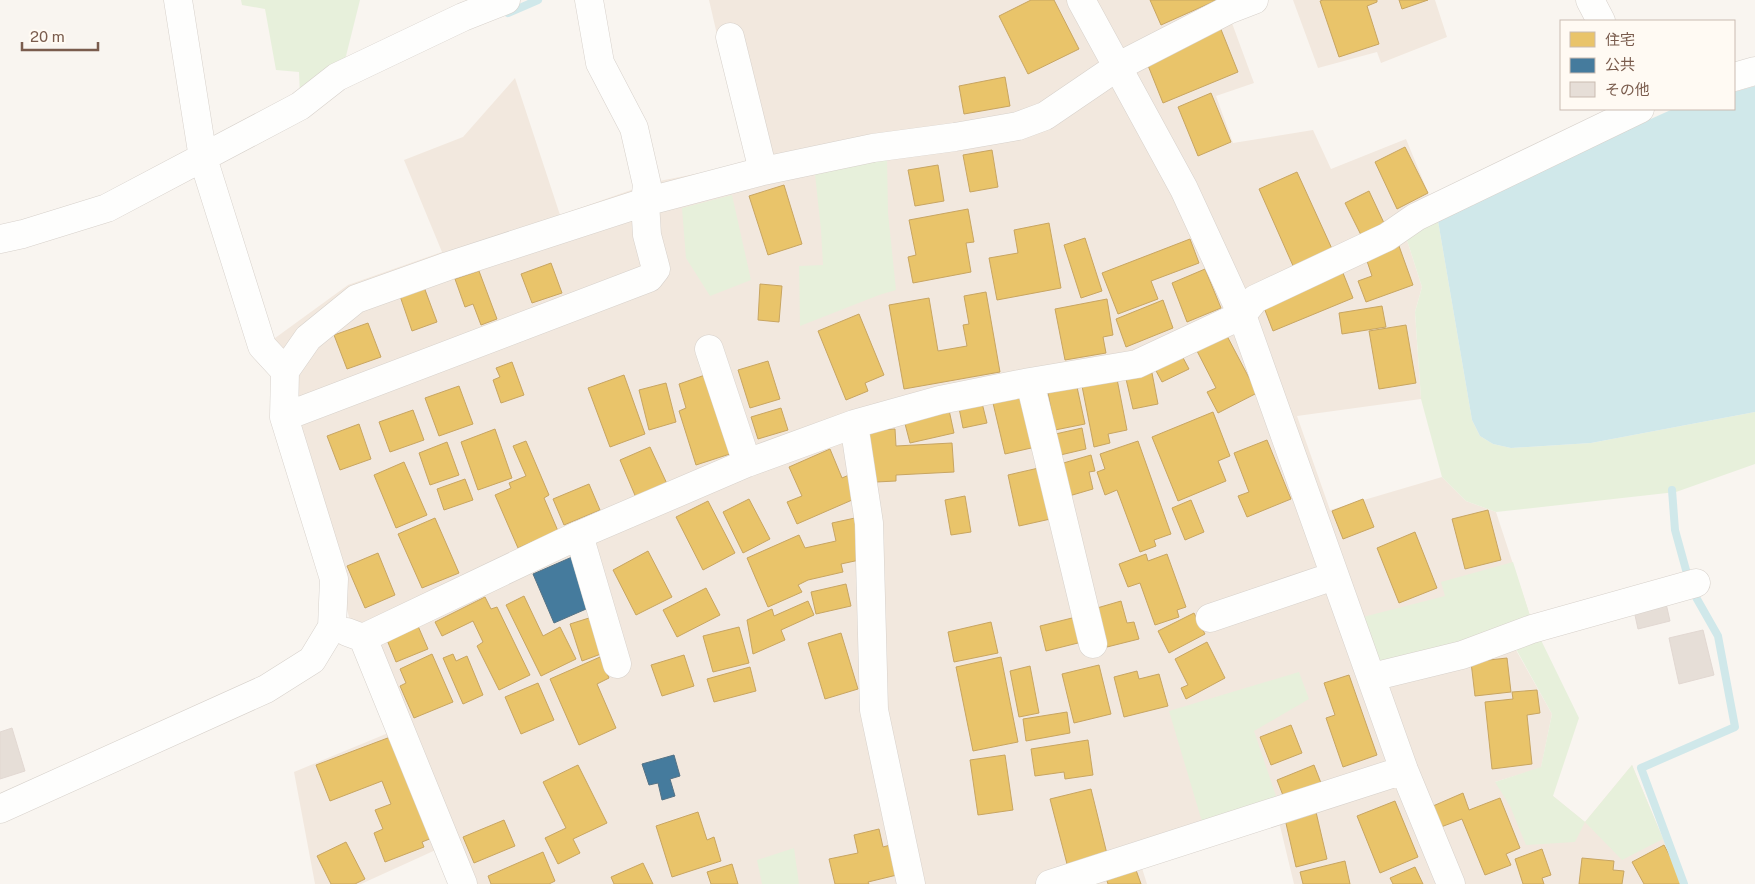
<svg xmlns="http://www.w3.org/2000/svg" width="1755" height="884" viewBox="0 0 1755 884" font-family="'Public Sans','Noto Sans JP',sans-serif">
	<style>
		.residential { fill: #f2e8de }
		.green { fill: #e7f0db }
		.water { fill: #d0e8ea }
		.homes { fill: #e9c46a; stroke: #c8a561 }
		.public { fill: #457b9d; stroke: #557285 }
		.lines { fill: none; stroke-linecap: round; stroke-linejoin: round }
		.stream { stroke: #d0e8ea; stroke-width: 8 }
		.building { fill: #e6ded7; stroke: #e2d8d2 }
		.minor-casing { stroke: #d7d1cb; stroke-width: 29 }
		.minor { stroke: #fefefd; stroke-width: 28 }
	</style>
	<rect width="100%" height="100%" fill="#f9f5f0"/>
	<!-- residential -->
	<path class="residential" d="M709,0H1237L1229,15L1254,83L1216,96L1233,143L1313,130L1331,169L1406,139L1432,202L1405,234L1422,287L1415,312L1421,399L1297,416L1330,510L1442,477L1466,501L1496,512L1532,622L1516,650L1552,714L1541,768L1495,782L1553,796L1585,822L1632,765L1663,839L1686,884H1294L1279,822L1141,865L1147,884H455L440,848L361,884H315L294,772L393,731L359,652L271,341L348,285L442,252L404,160L463,137L515,78L560,215L654,182L747,164Z
		M1293,0H1435L1447,37L1381,63L1377,52L1318,68Z"/>
	<!-- green -->
	<path class="green" d="M241,0H360L344,64L300,95L299,72L276,70L265,9L242,5Z
		M887,156L888,213L896,290L879,295L800,326L799,266L823,265L821,230L815,174Z
		M732,195L751,280L710,296L686,258L682,208Z
		M1437,215L1472,420L1480,436L1493,444L1511,448L1591,443L1755,412V464L1676,492L1496,512L1466,501L1442,477L1421,399L1415,312L1422,287L1405,234Z
		M1513,562L1532,622L1375,665L1359,618L1445,596L1441,582Z
		M1539,636L1579,718L1553,796L1585,822L1632,765L1663,839L1622,860L1585,822L1575,842L1526,845L1510,806L1495,782L1541,767L1552,714L1516,649Z
		M1299,672L1309,699L1254,731L1277,799L1203,825L1169,711Z
		M794,848L799,884H762L757,860Z"/>
	<!-- water -->
	<path class="water" d="M1755,86V412L1591,443L1511,448L1493,444L1480,436L1472,420L1437,215L1673,109H1734V92Z"/>
	<!-- homes -->
	<path class="homes" d="M1031,0H1054L1079,49L1028,74L999,16Z
		M1150,0H1217L1161,25Z
		M1323,0H1377V2L1367,6L1379,44L1339,57L1320,1Z
		M1399,0H1428L1402,9Z
		M1220,27L1238,72L1163,103L1147,63L1182,49L1180,44Z
		M1005,77L1010,106L964,114L959,86Z
		M1211,93L1231,142L1198,156L1178,107Z
		M1405,147L1428,193L1397,209L1375,162Z
		M992,150L998,187L970,192L963,155Z
		M938,165L944,201L915,206L908,170Z
		M1297,172L1333,251L1294,268L1259,189Z
		M784,185L802,244L768,255L749,196Z
		M1369,191L1384,223L1361,235L1345,203Z
		M968,209L974,242L966,243L971,272L913,283L908,257L916,255L909,220Z
		M1049,223L1061,288L997,300L989,258L1018,253L1014,230Z
		M1085,238L1102,291L1081,298L1064,245Z
		M1190,239L1199,263L1151,281L1158,299L1118,314L1102,273Z
		M1399,246L1413,285L1366,302L1358,281L1372,276L1366,258Z
		M551,263L562,293L532,303L521,274Z
		M1205,269L1221,308L1187,322L1172,283Z
		M479,271L497,319L481,325L473,304L465,307L455,279Z
		M1343,273L1353,298L1273,331L1263,305Z
		M760,284L782,286L779,322L758,320Z
		M424,287L437,322L412,331L400,296Z
		M986,292L1000,372L904,389L889,305L929,298L938,351L967,346L963,325L969,324L964,296Z
		M1107,299L1113,335L1103,337L1106,353L1065,360L1055,309Z
		M1163,300L1173,328L1126,347L1116,319Z
		M1382,306L1386,327L1342,334L1339,313Z
		M859,314L884,375L865,383L868,391L846,400L818,331Z
		M368,323L381,357L347,369L334,335Z
		M1406,325L1416,383L1379,389L1369,331Z
		M1226,334L1257,393L1218,413L1207,392L1216,388L1196,349Z
		M1181,354L1189,369L1162,382L1154,367Z
		M768,361L780,399L750,408L738,370Z
		M512,362L524,395L501,403L493,380L500,377L496,368Z
		M1152,373L1158,404L1133,409L1126,379Z
		M708,374L733,453L696,465L679,411L686,408L679,384Z
		M624,375L645,434L610,447L588,388Z
		M1117,379L1127,430L1108,434L1110,443L1094,447L1082,386Z
		M666,383L676,422L649,430L639,390Z
		M459,386L473,424L439,436L425,398Z
		M1077,387L1085,424L1055,430L1048,393Z
		M1029,395L1040,446L1005,454L993,403Z
		M982,403L987,423L963,428L959,408Z
		M781,408L788,430L758,439L751,417Z
		M413,410L424,440L390,452L379,422Z
		M949,410L954,433L910,443L904,420Z
		M1213,412L1230,456L1218,461L1226,481L1178,501L1152,437Z
		M359,424L371,459L340,470L327,436Z
		M1082,428L1086,449L1056,456L1051,435Z
		M495,429L512,478L478,490L461,442Z
		M895,429L896,446L952,443L954,472L896,475V481L876,482L867,431Z
		M1267,440L1291,499L1247,517L1238,496L1249,492L1234,453Z
		M526,441L549,495L544,498L558,531L518,548L495,495L511,488L509,483L526,476L513,446Z
		M1138,441L1171,534L1154,540L1156,546L1140,552L1117,490L1105,495L1097,472L1105,469L1100,454Z
		M447,442L459,475L430,485L419,453Z
		M650,447L668,486L637,500L620,460Z
		M830,449L842,478L849,475L859,497L797,524L787,502L802,496L789,467Z
		M1091,455L1095,471L1089,472L1093,489L1069,496L1060,464Z
		M404,462L427,515L396,528L374,475Z
		M1043,467L1055,518L1019,526L1008,475Z
		M465,479L473,500L444,510L437,489Z
		M589,484L600,510L564,525L553,499Z
		M965,496L971,532L951,535L945,500Z
		M749,499L770,539L743,553L723,512Z
		M1363,499L1374,527L1343,539L1332,511Z
		M1191,500L1204,532L1185,540L1172,508Z
		M708,501L735,553L703,570L676,517Z
		M1488,510L1501,560L1465,569L1452,519Z
		M435,518L459,573L422,588L398,534Z
		M855,518L864,559L841,564L843,572L808,580L798,585L802,592L768,607L747,558L799,535L805,548L836,541L832,523Z
		M1415,532L1437,588L1399,603L1377,548Z
		M648,551L672,597L636,615L613,570Z
		M378,553L395,595L365,608L347,566Z
		M1146,554L1148,561L1167,554L1186,607L1177,610L1179,617L1155,625L1140,583L1128,587L1119,564Z
		M846,584L851,606L816,614L811,592Z
		M706,588L720,615L677,637L663,610Z
		M524,596L543,636L560,627L576,659L541,676L506,605Z
		M485,597L491,609L497,607L530,675L499,690L477,646L483,642L473,621L442,636L435,622Z
		M808,601L814,615L781,630L785,640L753,654L747,620L772,609L774,616Z
		M1121,601L1127,623L1134,622L1139,639L1107,647L1097,608Z
		M1194,613L1205,634L1169,653L1158,631Z
		M1080,616L1086,641L1046,651L1040,626Z
		M589,618L601,654L582,661L570,624Z
		M991,622L998,653L954,662L948,632Z
		M418,626L428,649L396,662L387,640Z
		M739,627L749,663L713,672L703,636Z
		M841,633L858,689L825,699L808,643Z
		M1207,642L1225,678L1186,699L1181,688L1188,685L1175,659Z
		M432,654L453,702L414,718L400,686L406,683L400,669Z
		M453,654L456,661L467,656L483,695L463,704L443,658Z
		M684,655L694,686L662,696L651,665Z
		M600,657L609,678L597,684L616,728L579,745L550,679Z
		M1001,657L1018,742L973,751L956,667Z
		M1507,658L1511,692L1475,696L1471,662Z
		M1099,665L1111,714L1074,723L1062,674Z
		M1030,666L1039,713L1019,717L1010,671Z
		M750,667L756,691L714,702L707,679Z
		M1137,671L1139,679L1159,674L1168,706L1124,717L1114,677Z
		M1349,675L1377,755L1343,767L1326,718L1335,715L1324,683Z
		M538,683L554,720L521,734L505,697Z
		M1537,690L1540,713L1527,715L1532,764L1492,769L1485,702L1513,699L1512,692Z
		M1067,712L1070,733L1026,741L1023,719Z
		M1291,725L1302,753L1271,765L1260,737Z
		M393,736L432,838L422,842L424,847L385,862L374,833L383,829L375,810L391,804L382,781L330,801L316,765Z
		M1088,740L1093,775L1065,779L1064,772L1035,776L1031,749Z
		M1005,755L1013,810L978,815L970,760Z
		M578,765L607,823L573,839L580,853L558,864L545,838L566,828L543,782Z
		M1314,765L1321,783L1284,798L1277,780Z
		M1091,789L1107,854L1067,864L1050,799Z
		M1463,793L1469,810L1500,798L1520,848L1506,854L1511,865L1485,875L1462,819L1441,827L1433,806Z
		M1395,801L1418,857L1380,873L1357,816Z
		M698,812L707,840L714,837L721,861L672,877L656,826Z
		M1316,812L1327,859L1296,867L1285,819Z
		M504,820L515,846L474,863L463,837Z
		M879,829L883,847L894,844L901,874L868,882L869,884H835L829,859L858,853L854,835Z
		M346,842L365,879L355,884H331L317,856Z
		M1664,845L1685,884H1644L1632,862Z
		M1542,849L1551,875L1542,878L1544,884H1523L1515,859Z
		M543,852L555,881L549,884H491L488,876Z
		M1582,858L1614,861L1613,870L1624,871L1622,884H1579Z
		M1345,861L1350,884H1303L1300,872Z
		M643,863L653,884H614L611,877Z
		M732,864L738,884H711L707,872Z
		M1415,867L1423,884H1393L1390,878Z
		M1136,870L1141,884H1108L1106,878Z"/>
	<!-- public -->
	<path class="public" d="M572,557L593,606L554,623L533,574Z
		M674,755L680,776L670,779L675,796L662,800L658,783L649,785L642,764Z"/>
	<g class="lines">
		<!-- stream -->
		<path class="stream" d="M508,13L538,0
			M1672,490L1675,530L1686,570
			M1684,884L1641,768L1735,727L1718,636L1693,592"/>
	</g>
	<!-- building -->
	<path class="building" d="M1665,599L1670,621L1638,629L1633,606Z
		M1703,630L1714,675L1679,684L1669,638Z
		M12,728L25,771L0,779V732Z"/>
	<g class="lines">
		<!-- minor casing -->
		<g class="minor-casing">
			<path id="minor" d="M178,0L203,158L262,346L285,371
				M1081,0L1184,189L1242,315L1404,770L1451,884
				M1590,0L1601,21
				M730,37L763,171
				M1734,77L1755,71
				M0,239L23,234L107,208L300,106L337,77L463,17L506,0
				M709,349L747,463
				M1030,382L1093,644
				M284,417L649,278L656,269L647,235L645,202L647,185L634,128L600,63L589,0
				M854,424L869,523L874,710L911,884
				M579,535L617,664
				M1210,618L1334,576
				M347,632L363,638L463,884
				M363,638L579,535L747,463L854,424L940,400L1030,382L1137,364L1242,315L1255,299L1387,237L1416,217L1640,109
				M1372,677L1462,655L1532,629L1696,583
				M0,809L266,689L312,660L332,627L334,579L284,417L285,371L308,338L356,299L448,266L645,202L763,171L873,148L955,137L1018,126L1045,116L1117,67L1228,10L1254,0
				M1050,884L1404,770"/>
		</g>
		<!-- minor -->
		<use href="#minor" class="minor"/>
	</g>
	<!-- legend -->
	<rect x="1560" y="20" width="175" height="90" fill="#fffaf3" stroke="#cabbb1"/>
	<rect x="1570" y="32" width="25" height="15" fill="#e9c46a" stroke="#cabbb1"/>
	<text x="1605" y="45" font-size="15" fill="#7a5c4d">住宅</text>
	<rect x="1570" y="58" width="25" height="15" fill="#457b9d" stroke="#cabbb1"/>
	<text x="1605" y="70" font-size="15" fill="#7a5c4d">公共</text>
	<rect x="1570" y="82" width="25" height="15" fill="#e6ded7" stroke="#cabbb1"/>
	<text x="1605" y="95" font-size="15" fill="#7a5c4d">その他</text>
	<!-- scale -->
	<path d="M22 42v8h76v-8" fill="none" stroke="#7a5c4d" stroke-width="2.5"/>
	<text x="30" y="42" font-size="15" fill="#7a5c4d" stroke="#fffaf3" stroke-width="4" paint-order="stroke">20 m</text>
</svg>
